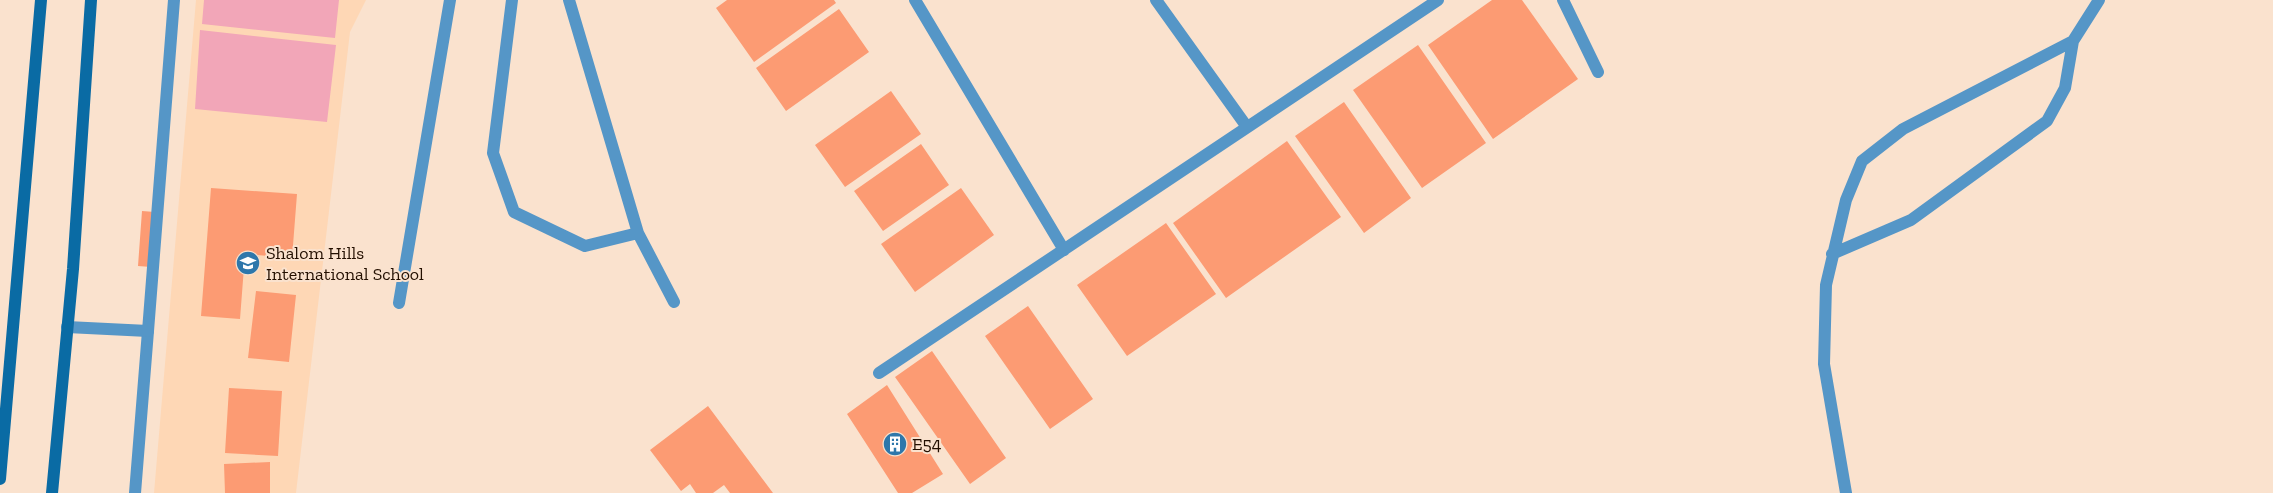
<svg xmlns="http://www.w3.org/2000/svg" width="2273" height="493" viewBox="0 0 2273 493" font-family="'Zilla Slab',serif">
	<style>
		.built { fill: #fed7b5 }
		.green { fill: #f2a6b8 }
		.building { fill: #fc9b73 }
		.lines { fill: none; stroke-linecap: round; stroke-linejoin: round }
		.service { stroke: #5596c7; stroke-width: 12 }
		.minor { stroke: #5596c7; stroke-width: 12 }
		.tertiary { stroke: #5596c7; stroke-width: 12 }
		.secondary { stroke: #0a6ba4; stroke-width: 12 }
		.labels { text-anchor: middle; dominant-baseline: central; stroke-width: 4; stroke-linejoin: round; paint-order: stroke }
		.poi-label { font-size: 18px; fill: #230f00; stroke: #fae2ce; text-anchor: start }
	</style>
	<rect width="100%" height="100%" fill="#fae2ce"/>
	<!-- built -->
	<path class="built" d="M196,0H366L350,32L296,493H154Z"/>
	<!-- green -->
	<path class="green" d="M204,0H339L335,38L202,24Z
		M200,30L336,45L327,122L195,109Z"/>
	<!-- building -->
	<path class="building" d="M727,0H834L836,3L754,62L716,8Z
		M1492,0H1522L1578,79L1493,139L1428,45Z
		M839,9L869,52L786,111L756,68Z
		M1418,45L1486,143L1422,188L1353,90Z
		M891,91L921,134L845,187L815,145Z
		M1344,102L1411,198L1364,233L1295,136Z
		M1287,141L1341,217L1226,298L1173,223Z
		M921,144L949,185L883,231L854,191Z
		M211,188L297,194L292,258L245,254L240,319L201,316Z
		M961,188L994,235L915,292L881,244Z
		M142,211L155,212L151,267L138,266Z
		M1166,223L1216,294L1127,356L1077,285Z
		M256,291L296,295L289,362L248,358Z
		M1028,306L1093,399L1050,429L985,336Z
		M932,351L1006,458L970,484L895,377Z
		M887,385L943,474L912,493H898L847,414Z
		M229,388L282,391L278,456L225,453Z
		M708,406L773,493H730L724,485L713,493H696L690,484L681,491L650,450Z
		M270,462V493H225L224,464Z"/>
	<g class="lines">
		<!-- service -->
		<path class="service" d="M512,0L493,153L514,212L585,246L638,233
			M569,0L638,233L674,302
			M399,303L450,0"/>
		<!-- minor -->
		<path class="minor" d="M915,0L1064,250
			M1156,0L1247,127
			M1563,0L1598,72
			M1832,254L1911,220L2047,121L2065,88L2073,41
			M879,373L1438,0
			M135,493L148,331
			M1846,493L1824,364L1826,285L1846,200L1862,161L1903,129L2073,41L2099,0"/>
		<!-- tertiary -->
		<path class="tertiary" d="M67,327L148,331L174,0"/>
		<!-- secondary -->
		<path class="secondary" d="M0,479L41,0
			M52,493L73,269L91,0"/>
	</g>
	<!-- icons -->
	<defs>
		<g id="school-disc" transform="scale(1.25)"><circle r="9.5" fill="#2e77ab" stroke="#fae2ce"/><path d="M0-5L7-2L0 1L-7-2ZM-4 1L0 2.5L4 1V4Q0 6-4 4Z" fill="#fff"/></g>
		<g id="building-disc" transform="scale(1.25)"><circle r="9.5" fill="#2e77ab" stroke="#fae2ce"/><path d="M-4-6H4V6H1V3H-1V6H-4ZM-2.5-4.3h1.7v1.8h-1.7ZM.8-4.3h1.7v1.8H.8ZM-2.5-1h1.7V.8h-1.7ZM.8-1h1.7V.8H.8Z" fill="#fff"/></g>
	</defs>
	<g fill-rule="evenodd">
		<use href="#school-disc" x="248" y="263"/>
		<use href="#building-disc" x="895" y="444"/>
	</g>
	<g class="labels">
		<!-- poi labels -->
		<g class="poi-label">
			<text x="266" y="253">Shalom Hills<tspan x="266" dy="21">International School</tspan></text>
			<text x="912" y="444">E54</text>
		</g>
	</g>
</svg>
